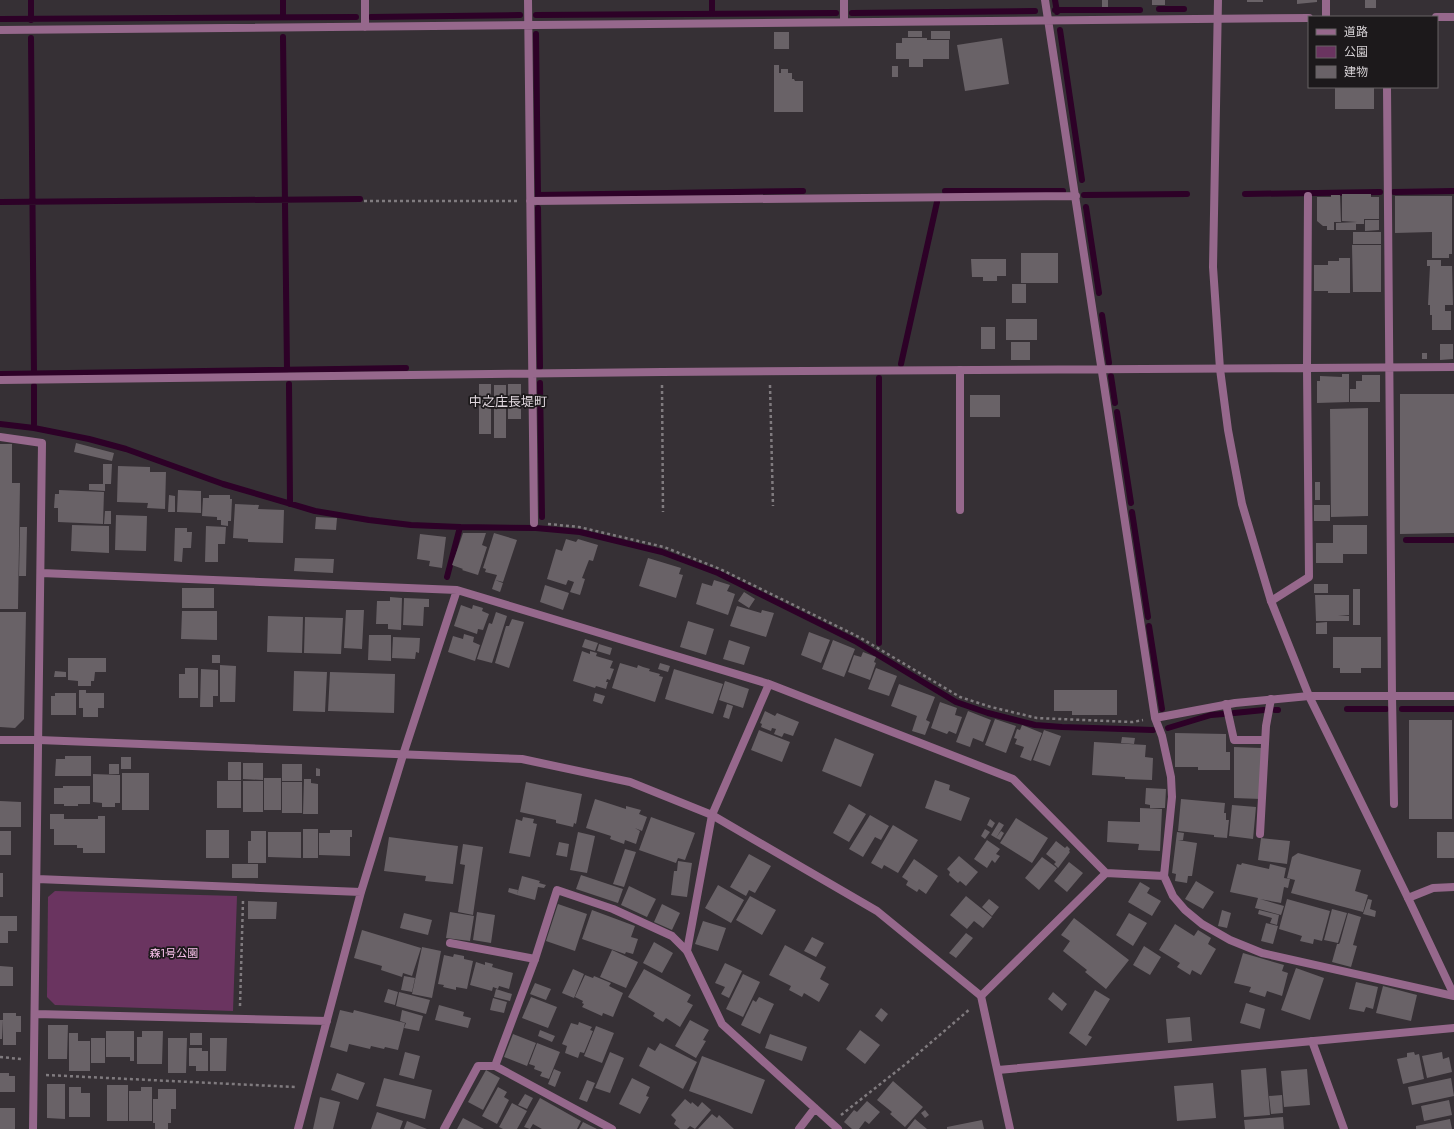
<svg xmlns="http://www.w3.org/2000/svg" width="1454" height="1129" viewBox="0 0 1454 1129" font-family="'Exo 2','Noto Sans JP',sans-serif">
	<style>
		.green { fill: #6a3460 }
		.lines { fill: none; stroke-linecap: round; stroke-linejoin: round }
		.stream { stroke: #2d0127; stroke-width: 6 }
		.building { fill: #696267 }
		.path { stroke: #807b7f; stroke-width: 2.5; stroke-dasharray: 3 3; stroke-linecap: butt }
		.service { stroke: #96688c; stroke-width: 8 }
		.minor { stroke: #96688c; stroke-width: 8 }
		.tertiary { stroke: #96688c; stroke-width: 8 }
		.labels { text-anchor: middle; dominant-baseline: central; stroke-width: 3.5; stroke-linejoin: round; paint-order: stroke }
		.park-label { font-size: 11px; fill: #f9c1ec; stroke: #1c191b }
		.quarter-label { font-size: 13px; fill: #e1d8df; stroke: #1c191b }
	</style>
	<rect width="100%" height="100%" fill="#363035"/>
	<!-- green -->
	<path class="green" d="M55,891L237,896L233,1011L55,1005L47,997L48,897Z"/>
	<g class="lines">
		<!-- stream -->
		<path class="stream" d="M31,0V20
			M283,0V17
			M712,0V14
			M1055,0L1057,12
			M1159,9H1184
			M1055,10H1140
			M852,13L1035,11
			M536,15L836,13
			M371,17L520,15
			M0,19L356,17
			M1060,30L1082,180
			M536,34L538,196
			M283,37L287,370
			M31,38L34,374
			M945,191H1063
			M1394,192L1454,191
			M1245,194L1380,192
			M538,195L803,191
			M1084,195L1187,194
			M0,202L360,199
			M1086,207L1099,293
			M538,208L540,367
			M1102,315L1109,363
			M901,364L937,202
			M0,374L406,368
			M1111,376L1115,403
			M540,383L542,517
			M289,384L290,504
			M1117,412L1131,503
			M0,424L34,428L89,439L126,449L223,484L315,511L369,520L411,525L460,527L536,528L580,532L662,552L718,573L855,641L956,702L988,713L1035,725L1062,727L1153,730
			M34,424V386
			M1132,512L1148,617
			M1406,540H1454
			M447,577L460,527
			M1149,626L1162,709
			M879,643V378
			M1347,709H1386
			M1402,709H1454
			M1275,710H1278
			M1234,713L1264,710
			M1168,728L1211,715L1223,714"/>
	</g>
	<!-- building -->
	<path class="building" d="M1102,0H1108V7H1102Z
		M1152,0H1165V5H1152Z
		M1247,0H1263V2H1247Z
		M1297,0H1317V2L1297,4Z
		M1365,0H1376V8H1365Z
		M908,31H922V37H908Z
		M931,31H950V39H931Z
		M774,32H789V49H774Z
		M902,38H927V40H949V59H923V67H909V59H896V43H902Z
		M1002,38L1009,84L965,91L957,45Z
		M774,65H779V73H781V69H788V73H792V79H794L795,81H803V112H774Z
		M892,66H898V77H892Z
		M1335,87H1374V109H1335Z
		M1342,194H1371V197H1379V219H1364V224H1356V230H1336V223L1357,222L1342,221Z
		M1331,195H1340L1341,222H1334V230H1327V226H1323L1317,221V197H1331Z
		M1395,196H1452V254H1449V258H1432V232L1395,233Z
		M1365,220H1379V230L1365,231Z
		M1353,232H1381V244H1353Z
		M1352,245H1381V292H1353Z
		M1021,253H1058V283H1021Z
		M1339,258H1350V293H1328V291H1314V265H1328V261H1339Z
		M971,259H1006V276H997V281H983V277H972Z
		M1427,260H1441V266H1427Z
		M1430,266H1452L1453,305H1445V311H1451V330H1432V315H1430V305H1428Z
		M1012,284H1026V303H1012Z
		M1006,319H1037V340H1006Z
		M981,327H995V349H981Z
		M1011,342H1030V360H1011Z
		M1440,344H1453V359L1440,360Z
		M1422,353H1427V359H1422Z
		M1342,374H1349V402L1317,403V381H1320V376L1342,377Z
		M1362,375H1380V402H1350V389H1356V381H1362Z
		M479,384H491V434H479Z
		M508,384H521V419H508Z
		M494,385H506V438H494Z
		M1400,394H1454V533L1400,534Z
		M970,395H1000V417H970Z
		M1368,408V516L1331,517L1330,409Z
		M76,443L114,453L112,461L74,452Z
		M0,444H12V483H20L18,609H0Z
		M103,464H112L111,484H105V491L89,490V484H103Z
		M118,466L150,467V472H166L165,509L147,508L148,503L117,502Z
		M1315,482H1320V500H1315Z
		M59,490L104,492L103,524L58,522V508H54L55,494H59Z
		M178,490L201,491V513L177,512Z
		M169,495L175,496V512H168Z
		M209,495H230V499H232L231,521H228V526L221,525V520H217V517L202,516L203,498H209Z
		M235,504L259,505L258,509L284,510L283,543L248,542V539L233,538Z
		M1314,505H1330V521H1314Z
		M105,511H111V524H104Z
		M116,515L147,516L146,551L115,550Z
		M316,517L337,518L336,530L315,529Z
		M72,525L109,526V553L71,551Z
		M1333,525H1367V554H1343V563H1316V543H1333Z
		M206,526L226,527L225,544H218V562H205Z
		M20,527H27L26,576H19Z
		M175,528H187V532H192L191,548H183L182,562L174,561Z
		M463,533H486L482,545L487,547L478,575L462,570L463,569L452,565Z
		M494,533L517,540L503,582L495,580L497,575L485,572L486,569L483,568Z
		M420,534L446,537L442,568L429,566L430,561L417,559Z
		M566,539L576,542L578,539L598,545L593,561L589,560L582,578L585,579L580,595L570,592L574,582L568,580L566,585L547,579L556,549L562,551Z
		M295,558L334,559L333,573L294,571Z
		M648,558L681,568L679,574L683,575L676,598L639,586Z
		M495,580L503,583L500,592L492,589Z
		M714,580L730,585L727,591L735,594L728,615L696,604L702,583L712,586Z
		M1314,584H1328V593H1314Z
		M545,585L569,593L563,610L540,602Z
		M182,588H214V608H182Z
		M1353,589H1360V625H1353Z
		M744,592L755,599L749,608L738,601Z
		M1315,595H1349V615L1338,616H1349V621H1316Z
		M390,597L402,598L401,630L388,629V624H376L377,601H390Z
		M404,598L429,599V607H424L423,626L403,625Z
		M461,605L472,609L473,605L483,608L482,611L489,614L483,630L478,629L477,634L454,626Z
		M737,606L761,613L762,610L774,613L766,637L730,626Z
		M346,610H364L362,649L344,648Z
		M182,611H217V640L181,639Z
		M0,612H26L24,719L15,728L0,727Z
		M496,612L507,616L492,663L477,659L489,623L492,624Z
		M268,616L303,617L302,653L267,652Z
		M305,617L343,618L341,654L304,653Z
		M512,619L524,622L509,668L495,663L506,626H509Z
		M688,621L714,629L706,655L680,647Z
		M1327,622V634H1316V623Z
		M809,632L830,640L821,663L801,655Z
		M464,634L474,637L473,642L480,645L475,661L448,652L453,636L463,639Z
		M369,635H391V661L368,660Z
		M393,637L420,638L419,653L416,652L415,659L392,658Z
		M1333,637H1381V668H1361V673H1340V668H1333Z
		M585,639L598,643L595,651L582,647Z
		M729,640L750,647L744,665L723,659Z
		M833,640L855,649L844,677L822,669Z
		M599,644L612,648L610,655L597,651Z
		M582,651L590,654V651L597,653L596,656L613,661L610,668L614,669L610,680L607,679L606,682H608L606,689L596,686L595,688L573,681Z
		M863,652L876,657L874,662L876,663L870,680L848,672L854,655L861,657Z
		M212,655H220V663H212Z
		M68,658H106V672H95L94,681H91V686H78V681L68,680Z
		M620,663L637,668L638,665L643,667L650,669L649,671L660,674L659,676L663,677L655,702L612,688Z
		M660,663L670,666L668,672L658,669Z
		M220,665L236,666L235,702H220Z
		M185,668H198V698H179V674H185Z
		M876,668L897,676L889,696L868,689Z
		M201,669L218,670V696H213V707H200Z
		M674,669L723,684L713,714L665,699Z
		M55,671L66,672V677H54Z
		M294,671L327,672L325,712L293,711Z
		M330,672L395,674L394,713L328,711Z
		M725,681L749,689L743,708L719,700Z
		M899,684L935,697L926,720L930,722L925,735L912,731L917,716L891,706Z
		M79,690H86V693H104V708H98V717H83V708H79Z
		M1054,690H1117V715H1072V711H1054Z
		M55,693H76V715H51V696H55Z
		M595,693L605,696L602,704L593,701Z
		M940,702L957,708L955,715L962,717L956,734L949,731L947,734L931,728Z
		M727,704L733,706L729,719L723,717Z
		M765,711L775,716L777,713L799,722L793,736L784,733L782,737L774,734L776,729L772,728L771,731L761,727L762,724L760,723Z
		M968,711L991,720L983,742L973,738L970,747L956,742Z
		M995,719L1016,726L1006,753L985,745Z
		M1409,720H1452V819H1409Z
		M1022,725L1042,733L1031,761L1020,757L1024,747L1015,744L1017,739L1014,738L1017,729L1020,730Z
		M759,730L790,742L782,762L751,750Z
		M1044,730L1061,736L1050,766L1033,760Z
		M1175,733L1226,734V752H1230V770H1198V767H1175Z
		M1122,737L1135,738L1134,744L1121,743Z
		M835,738L874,754L861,787L822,771Z
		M1094,742L1146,745L1145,757L1153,758L1152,780L1125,779V777L1092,775Z
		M1234,747L1261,748V799L1234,798Z
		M65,756H91V776H55L56,759H65Z
		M121,757H131V769H121Z
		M228,762H241V780H228Z
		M243,763H263V780L243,779Z
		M109,764H119V774H109Z
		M282,764H302V781H282Z
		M316,768L320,769V776H316Z
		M122,773H149V810H122Z
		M93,774L120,775V803H115V807H102V803L93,802Z
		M264,778H281V810H264Z
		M304,779H311V783L318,784V814H303Z
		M935,780L950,785L949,790L970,798L961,821L925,808Z
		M217,781H241V808H217Z
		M243,781H263V812H243Z
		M282,782H302V813H282Z
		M526,782L582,794L576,824L574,823L573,827L556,823V820L520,812Z
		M63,786H90V804H78V806H64V804H54V788H63Z
		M1146,788L1166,789L1165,808H1150V805L1145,804Z
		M595,799L626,809V806L641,810L639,814L647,817L642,831L635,828L640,831L636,844L625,840L624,844L610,839L611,836L586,828Z
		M1181,799L1225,803L1224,813H1226V820H1229L1227,838L1214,837V835L1178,831Z
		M0,801L21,802V827H0Z
		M849,804L866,814L849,842L833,833Z
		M1232,805L1256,807L1253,839L1229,836Z
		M1140,808L1162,809L1160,851L1138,850L1139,844L1107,842L1108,821L1140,822Z
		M50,814H64V819H98V816H105V853H83V848H77V845H54V829H50Z
		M870,815L889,826L881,840L875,837L863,857L849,849Z
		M523,817L534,819L533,823L537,824L530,857L509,853L516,819L522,821Z
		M651,817L695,833L685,860L678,858L676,863L639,850Z
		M1016,818L1048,838L1032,863L1000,843Z
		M990,819L995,823L992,828L987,825Z
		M999,822L1004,825L996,838L991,835Z
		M893,825L918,840L898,873L884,865L882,869L871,863Z
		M303,829H318V858H303Z
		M985,829L990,832L985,839L981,836Z
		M206,830H229V858H206Z
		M330,830H352V837H350V856L319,855V833H330Z
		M0,831H11V855H0Z
		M251,831H266V863H248V841H251Z
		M1001,831L1004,833L1000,840L996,838Z
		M268,832H301V858L268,857Z
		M578,832L595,836L587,873L570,870Z
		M1177,832L1184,833L1183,840H1178L1197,843L1192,876H1188L1187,883L1175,881L1176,874L1172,873Z
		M1437,832H1454V858H1437Z
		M389,837L458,846L453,884L425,881L426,876L384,871Z
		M1261,838L1290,841L1287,864L1258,860Z
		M987,840L1000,849L996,854L1000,856L995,863L992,860L987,868L974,859Z
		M1056,841L1065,848L1067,846L1070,849L1069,851L1070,852L1058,868L1054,864L1056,862L1046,854Z
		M559,842L569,844L567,857L556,855Z
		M463,844L483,847L480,867L470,866L480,867L473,915L458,912L465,865L460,864Z
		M625,849L636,852L624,887L613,884Z
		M1298,853L1361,870L1355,891L1368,895L1363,912L1291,893L1295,880L1287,878L1292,857Z
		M749,854L771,866L755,893L749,890L746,896L730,887Z
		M959,856L978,872L966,886L960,881L958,883L949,875L950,872L947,869Z
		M1042,857L1057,868L1039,890L1025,878Z
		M914,859L938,876L926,894L919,889L917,892L906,885L908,881L902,877Z
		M678,861L692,863L687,897L671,895L674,871H677Z
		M1069,862L1083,873L1067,892L1054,881Z
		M1242,863L1269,869L1270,864L1286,868L1284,878L1290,879L1288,888L1284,887L1281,903L1260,899L1284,906L1281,915L1255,908L1258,898L1230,892L1237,864L1241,865Z
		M232,864H258V878H232Z
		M0,873H3V897H0Z
		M581,875L623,889L618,903L576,889Z
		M522,876L540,881L539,883L546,885L544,888L538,887L535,900L517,895Z
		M1196,881L1214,892L1203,909L1185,899Z
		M1140,882L1150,888L1147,893L1161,901L1152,916L1128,902Z
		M718,885L744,900L731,923L705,908Z
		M629,886L656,899L647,917L621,905Z
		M509,888L518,890L517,895L508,892Z
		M750,896L776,910L762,935L736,920Z
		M966,896L992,917L983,928L974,921L967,929L950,915Z
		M989,899L999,907L992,916L982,907Z
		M1287,899L1330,911L1322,941L1314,939L1313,944L1300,941L1302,936L1279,929Z
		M1368,899L1372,900L1370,909L1376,911L1375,917L1363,914Z
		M248,901L277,902L276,919H248Z
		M558,904L587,914L575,951L546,941Z
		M662,904L680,913L672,930L654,922Z
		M1332,909L1347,913L1338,943L1324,940Z
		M592,910L635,926L631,937L638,939L633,954L626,952L625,954L582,939Z
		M1222,910L1231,913L1227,928L1218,926Z
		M1259,910L1279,915L1277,925L1270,923L1272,918L1258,914Z
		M450,912L474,916L470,941L446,938Z
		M477,912L495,915L491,943L473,940Z
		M404,913L432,920L428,935L400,928Z
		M1129,913L1147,923L1133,946L1116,935Z
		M1348,913L1361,917L1353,945L1357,946L1351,967L1332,962L1337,944H1339L1340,942Z
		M0,916H17V931H8V943H0Z
		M1074,918L1129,960L1106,989L1085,972L1087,970L1063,951L1070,941L1061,935Z
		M703,921L726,928L718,951L695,944Z
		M1266,923L1278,926L1273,944L1261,941Z
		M1175,924L1194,936L1198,930L1211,938L1208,944L1216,949L1201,975L1192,970L1190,975L1177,967L1180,963L1159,950Z
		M362,930L421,948L412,976L403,973L402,977L381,970L382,966L354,958Z
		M966,933L973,938L956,958L949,953Z
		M812,937L824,943L816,957L804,951Z
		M654,942L673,953L662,973L643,963Z
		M785,945L826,967L820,979L829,984L819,1002L804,993L802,997L789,990L791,986L769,975Z
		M1144,946L1161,957L1150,975L1133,965Z
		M422,947L441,951L432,998L412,994Z
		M612,950L638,962L626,988L600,977Z
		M1243,953L1284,965L1282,971L1288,973L1282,996L1267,991L1265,997L1249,992L1251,987L1234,983Z
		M454,954L464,956V959L473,961L467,989L456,987V990L443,987L444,985L438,984L444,955L453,957Z
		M476,962L485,965V962L493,964L492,967L513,973L509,989L499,986L498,989L493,987L492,991L470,985Z
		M725,963L742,971L729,998L721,994L725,987L715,983Z
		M0,966L13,967V986H0Z
		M1296,968L1324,978L1310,1020L1281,1010Z
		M573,969L584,974L574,998L562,993Z
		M644,969L691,995L687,1002L693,1005L680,1027L666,1018L663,1022L653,1016L655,1013L628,997Z
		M743,974L760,982L743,1017L726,1009Z
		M585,975L593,978L594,976L611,983L609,986L623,993L613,1017L603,1013L602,1016L582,1007L584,1004L582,1003L583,1001L575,997Z
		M404,976L415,978L412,992L401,990Z
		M1356,982L1378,987L1373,1009L1366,1007L1364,1012L1349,1009Z
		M535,983L551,989L546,1000L530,994Z
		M1383,986L1417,995L1411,1021L1376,1013Z
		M388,989L398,992L395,1005L384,1002Z
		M496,989L512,994L510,1001L494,997Z
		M1095,990L1110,999L1088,1035L1092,1037L1086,1046L1069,1033Z
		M399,992L430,1000L426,1014L396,1006Z
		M1053,992L1067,1004L1062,1011L1048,999Z
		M531,997L557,1007L548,1028L522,1018Z
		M759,997L774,1004L760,1034L741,1025L753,1000L756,1002Z
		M493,998L507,1002L504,1013L490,1010Z
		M1246,1003L1265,1009L1260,1029L1240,1023Z
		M439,1005L464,1012L463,1016L471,1018L468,1028L435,1020Z
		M881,1008L888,1014L882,1022L875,1016Z
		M340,1010L353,1013L354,1010L405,1023L398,1050L385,1047L384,1049L371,1046L370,1049L349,1044L347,1052L330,1047Z
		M402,1010L423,1016L419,1031L404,1028L406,1023L400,1021Z
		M3,1013H16V1016H21V1032H16V1045H3Z
		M1190,1017L1192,1041L1168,1043L1166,1019Z
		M0,1020H3L2,1039H0Z
		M690,1020L709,1030L703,1040L706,1041L696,1058L675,1046Z
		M579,1022L592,1027L590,1030L593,1031L584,1053L580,1052L578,1058L565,1053L567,1046L562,1044L571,1023L578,1025Z
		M48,1025H68L67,1059H48Z
		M596,1026L614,1033L602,1063L584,1056Z
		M540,1030L555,1036L552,1042L538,1036Z
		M860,1030L880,1045L865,1064L846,1049Z
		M106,1031H134V1061H130V1057H106Z
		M142,1031H163L162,1064H137V1037H142Z
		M69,1033H78V1041H90V1071H69Z
		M190,1033H202V1045H190Z
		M513,1034L536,1043L527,1066L504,1057Z
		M770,1034L807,1047L802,1061L765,1048Z
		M91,1038H105V1063H91Z
		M168,1038H187L186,1073H168Z
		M210,1038H227L226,1071H210Z
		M537,1043L560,1052L549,1079L540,1076L542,1072L534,1069L535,1066L529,1064Z
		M660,1043L697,1062L683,1089L639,1066L648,1047L655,1051Z
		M189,1048H202V1051H208V1071H196V1066H189Z
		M405,1052L420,1056L414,1079L399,1075Z
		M610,1052L624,1058L610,1093L595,1088Z
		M1414,1052L1415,1055L1419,1054L1424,1079L1403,1084L1397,1059L1407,1057V1053Z
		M1442,1052L1443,1059L1449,1057L1452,1072L1427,1078L1422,1056Z
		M702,1056L765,1080L752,1114L689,1091Z
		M1266,1068L1270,1115L1244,1117L1241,1070Z
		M554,1069L561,1072L555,1087L548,1084Z
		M1307,1069L1310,1105L1284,1107L1281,1071Z
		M486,1070L500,1078L483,1110L468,1102Z
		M0,1073H9V1076H15V1092H0Z
		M337,1073L365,1083L358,1100L331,1090Z
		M384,1078L432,1090L425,1119L376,1106Z
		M632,1078L650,1087L646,1096L649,1097L640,1114L619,1104Z
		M1451,1078L1454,1096L1412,1105L1408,1087Z
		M587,1080L595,1083L587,1102L579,1099Z
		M893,1081L923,1107L905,1127L890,1114L892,1112L877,1100Z
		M1213,1083L1216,1118L1177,1121L1174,1086Z
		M47,1084H65V1119L47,1118Z
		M107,1085H128V1121H107Z
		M69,1087H81V1093H90V1117H69Z
		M141,1087H152V1121H129V1091H141Z
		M498,1087L507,1092L504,1097L509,1100L497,1124L482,1116Z
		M158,1089H176V1109H171V1123H168V1129H155V1123H153V1099H158Z
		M525,1094L533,1098L527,1109L518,1105Z
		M1282,1095L1283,1113L1271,1114L1269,1096Z
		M320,1097L340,1102L333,1129H313Z
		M540,1098L581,1121L577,1129H542L533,1124L530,1129L524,1127Z
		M685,1099L691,1104L692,1102L698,1107L702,1102L711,1110L695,1129L690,1126L687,1129H680L674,1124L676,1120L671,1115Z
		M1449,1100L1452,1115L1424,1121L1421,1106Z
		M867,1101L880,1112L869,1124L865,1121L859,1129H852L844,1122L854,1110L857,1112Z
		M512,1103L527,1111L517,1129H503L499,1127Z
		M0,1108H15V1129H0Z
		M925,1110L929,1115L925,1118L921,1113Z
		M377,1112L403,1121L400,1129H371Z
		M712,1114L717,1118L719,1115L734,1129H698Z
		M1283,1117L1284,1129H1245L1244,1120Z
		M463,1118L484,1129H457Z
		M915,1119L927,1129H907Z
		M1450,1119L1452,1129H1416V1126Z
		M982,1120L984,1129H947V1127Z
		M407,1121L427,1129H404Z
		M583,1122L597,1129H579Z"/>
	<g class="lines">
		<!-- path -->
		<path class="path" d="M364,201H518
			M662,385L663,512
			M770,385L773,506
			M548,524L579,527L664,547L720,569L859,637L960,697L991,707L1037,718L1133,722L1143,720
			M240,1006L243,901
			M0,1057L21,1059
			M46,1075L295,1087
			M841,1115L907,1063L970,1009"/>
		<!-- service -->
		<path class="service" d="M1307,368L1308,196
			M960,370V510
			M1226,704L1234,740H1265
			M1260,834L1266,726L1271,699
			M450,943L535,959"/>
		<!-- minor -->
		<path class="minor" d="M365,0V27
			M528,0L534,523
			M844,0V22
			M1045,0L1155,718L1162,736L1171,777L1172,797L1164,876L1173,896L1185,910L1202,924L1230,940L1262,953L1454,996
			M1326,0V17
			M1436,17H1454
			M0,30L1309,18
			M1387,87L1392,696L1394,804
			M530,201L1076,196
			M0,380L662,372L1454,367
			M0,437L42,443L33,1129
			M41,573L457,590L769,684L1013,779L1106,873L1164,876
			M1271,601L1309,577L1307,368
			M1155,718L1235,703L1309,696H1454
			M37,879L361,892
			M1408,898L1433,888L1454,887
			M687,951L712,815L769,684
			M981,996L1106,873
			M35,1014L327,1021
			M1312,1041L1344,1129
			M495,1066L535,959L557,890L613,909L672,936L687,951L722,1024L838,1129
			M298,1129L361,892L403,755L457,590
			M444,1129L478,1066H495L612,1129
			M799,1129L815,1108"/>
		<!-- tertiary -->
		<path class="tertiary" d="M1218,0L1213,267L1220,369L1228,430L1242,504L1271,601L1309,696L1408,898L1454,995
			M0,740H39L522,759L630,782L712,815L877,911L981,996L1010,1129
			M998,1070L1454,1028"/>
	</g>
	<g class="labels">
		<!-- park labels -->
		<g class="park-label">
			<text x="174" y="952">森1号公園</text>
		</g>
		<!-- quarter labels -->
		<g class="quarter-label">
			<text x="508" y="401">中之庄長堤町</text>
		</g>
	</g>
	<!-- legend -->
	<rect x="1308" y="16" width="130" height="72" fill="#1c191b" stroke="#666365"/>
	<rect x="1316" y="29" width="20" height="6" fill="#96688c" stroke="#666365"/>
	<text x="1344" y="36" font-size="12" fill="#d6d2d5">道路</text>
	<rect x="1316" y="46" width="20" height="12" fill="#6a3460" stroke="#666365"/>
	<text x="1344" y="56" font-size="12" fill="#d6d2d5">公園</text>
	<rect x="1316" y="66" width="20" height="12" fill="#696267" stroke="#666365"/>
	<text x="1344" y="76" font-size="12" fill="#d6d2d5">建物</text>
</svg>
